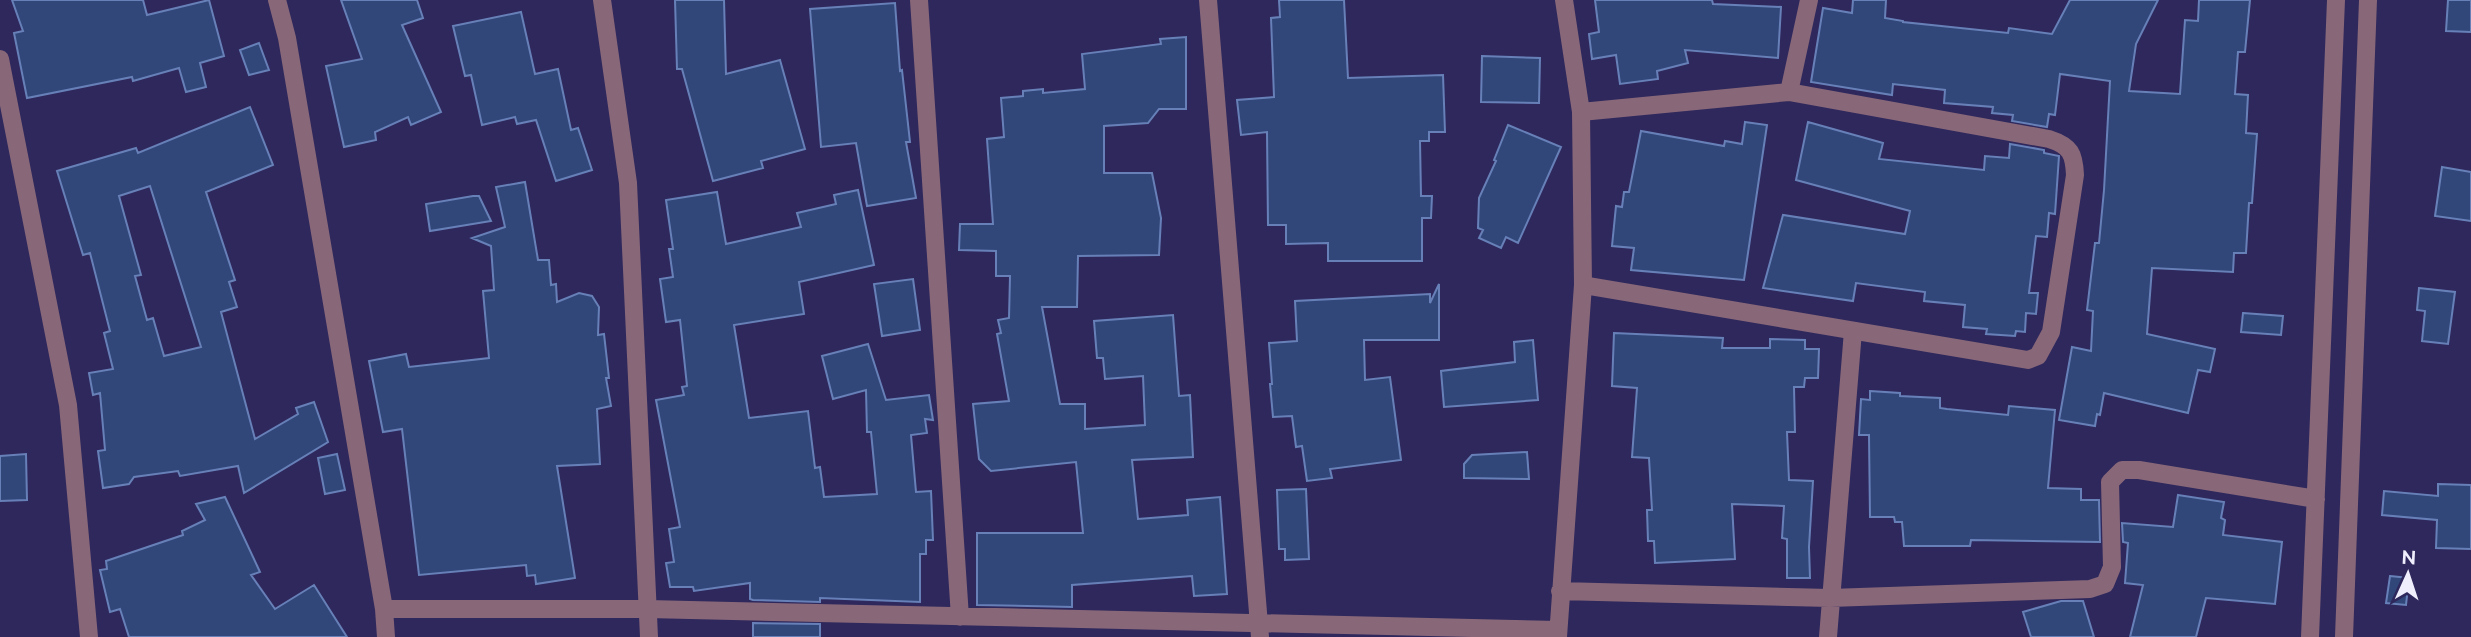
<svg xmlns="http://www.w3.org/2000/svg" width="2471" height="637" viewBox="0 0 2471 637" font-family="Raleway,sans-serif">
	<style>
		.building { fill: #31477a; stroke: #6780b8; stroke-width: 2; fill-rule: evenodd }
		.lines { fill: none; stroke-linecap: round; stroke-linejoin: round }
		.minor { stroke: #886779; stroke-width: 18 }
	</style>
	<rect width="100%" height="100%" fill="#2e285c"/>
	<!-- building -->
	<path class="building" d="M12,0H143L147,15L209,0L224,56L200,63L206,87L186,92L179,68L133,81L132,77L27,98L14,33L23,31Z
		M341,0H417L423,18L402,25L441,112L411,125L408,117L375,132L376,140L344,147L326,66L362,59Z
		M675,0H724L726,74L780,60L805,149L761,161L763,168L713,181L682,69H677Z
		M1279,0H1344L1348,78L1443,75L1445,132H1429V141H1420L1421,196H1432L1431,218H1422V261H1328V243L1286,244V225H1268L1267,132L1241,135L1237,100L1274,97L1271,18L1280,17Z
		M1595,0H1712L1713,4L1781,7L1778,58L1685,50L1688,63L1657,71L1658,79L1620,84L1616,55L1592,59L1589,34L1599,32Z
		M1853,0H1886L1885,18L1903,21V22L2008,33L2009,28L2052,34L2070,0H2158L2136,44L2129,91L2180,94L2185,20L2198,21L2199,0H2250L2245,52H2238L2235,94L2248,95L2246,133L2257,134L2252,203H2249L2246,253H2234L2233,272L2152,268L2147,334L2215,349L2210,372L2198,370L2188,413L2104,393L2100,415L2097,414L2095,426L2059,420L2072,347L2091,351L2093,311L2087,310L2095,243H2099L2104,190L2110,81L2060,74L2055,115L2049,114L2047,127L2012,121L2013,115L1992,113L1993,107L1944,103L1945,90L1893,84L1892,95L1811,82L1823,8L1852,13Z
		M2448,0H2471V32L2446,31Z
		M895,3L900,71L902,70L910,142H906L916,198L867,206L856,143L821,147L810,9Z
		M521,12L535,74L558,69L571,130L578,128L592,170L556,181L536,120L517,124L515,117L482,125L471,75L465,76L453,26Z
		M1186,37V109H1159L1148,123L1104,126V173H1152L1161,218L1159,255L1078,256L1077,307H1042L1060,404H1085V429L1145,425L1143,376L1105,379L1103,358H1097L1094,321L1173,315L1179,396L1190,395L1193,457L1132,460L1138,519L1188,515L1187,500L1220,497L1227,594L1194,596L1192,576L1072,585V607L977,605V533H1083L1076,462L991,471L979,459L973,404L1009,401L997,334L1001,333L998,320L1009,318L1010,276H996V251L959,250L960,224H993L987,139L1004,137L1001,98L1023,96V91L1043,89V93L1085,89L1082,54L1161,44L1160,39Z
		M259,43L269,70L249,75L240,50Z
		M1482,56L1540,58L1539,103L1481,102Z
		M250,107L273,165L206,192L235,280L229,282L237,307L221,312L255,439L298,414L296,408L314,402L328,442L244,493L238,466L180,476L178,471L134,477L129,484L103,488L98,451L105,450L100,393L93,395L89,373L113,369L104,333L110,331L90,253L83,255L57,171L136,148L138,153ZM150,186L201,347L164,356L153,318L147,320L135,276L141,275L119,196Z
		M1745,122L1767,125L1744,280L1631,270L1634,248L1612,246L1616,206L1622,207L1624,192H1629L1641,131L1724,146L1725,141L1742,144Z
		M1808,122L1883,143L1879,159L1984,170L1985,156L2009,158L2010,144L2044,150V153L2059,156L2055,214L2049,213L2047,237L2036,236L2029,293H2038L2036,314L2026,313L2025,332L2016,331L2015,336L1986,334L1987,329L1963,327L1965,305L1924,301L1925,292L1856,283L1853,301L1763,288L1783,215L1905,234L1910,211L1796,180Z
		M1508,125L1561,147L1518,243L1506,237L1501,248L1479,238L1483,230L1478,228L1479,198L1496,161L1494,160Z
		M2442,167L2471,172V221L2435,216Z
		M525,182L538,260H549L551,285L556,284L557,302L579,293L592,296L599,307L598,335L604,334L609,378H606L611,406L597,409L600,464L557,466L575,578L536,584L535,575L527,576L526,565L419,575L402,429L383,432L369,361L406,354L409,367L489,358L483,291L494,290L491,246L472,238L505,227L496,187Z
		M858,190L874,265L799,282L804,314L734,325L749,418L808,411L815,468L820,467L824,497L877,494L871,432H867L866,390L833,399L822,356L868,344L886,400L929,395L933,420L925,419L927,433L911,435L916,492L931,491L933,540H926V554H920V602L820,598V602L753,600L750,599V583L694,591L693,587H670L666,563L674,562L669,529L680,527L656,400L684,395L682,387L687,386L680,320L666,322L660,279L673,277L669,249H673L666,200L717,192L726,244L801,227L797,213L836,204L834,195Z
		M473,196H479L491,221L430,231L426,204Z
		M913,279L920,330L882,336L874,284Z
		M1439,284V340H1364L1365,380L1390,377L1401,460L1330,469L1332,478L1307,481L1302,446L1296,447L1292,416L1273,417L1270,384H1272L1269,343L1297,341L1295,301L1430,294V303Z
		M2419,288L2455,292L2448,344L2422,341L2425,311L2417,310Z
		M2243,313L2283,316L2281,335L2241,332Z
		M1614,333L1723,338L1722,348H1770V339L1805,340V349H1819L1818,378H1805L1804,387H1794L1795,432H1787L1789,480L1813,481L1809,547L1810,578H1787V539L1782,538L1784,506L1732,504L1735,559L1655,563L1654,541H1648L1647,510H1652L1649,458L1632,457L1637,388L1612,386Z
		M1533,340L1538,400L1444,407L1441,371L1515,362L1514,342Z
		M1870,391L1900,393V396L1940,398V408L1947,409L2008,415L2009,406L2055,410L2048,488L2081,489V500H2099L2100,542L1971,540L1970,546H1904L1902,522H1895L1894,517H1870L1869,435H1859L1861,399L1870,400Z
		M1527,452L1529,479L1464,478V464L1472,455Z
		M26,454L27,500L0,501V456Z
		M337,454L345,490L325,494L318,458Z
		M2438,484L2471,485V549L2436,548L2437,520L2382,515L2384,491L2438,496Z
		M1306,489L1309,559L1285,560V549H1279L1277,490Z
		M2178,495L2224,502L2221,518L2225,520L2223,535L2282,542L2275,604L2206,598L2196,637H2130L2143,585L2125,583L2128,543L2123,542L2122,523L2173,527Z
		M225,497L260,572L251,575L275,609L314,585L347,637H129L120,609L110,612L100,570L107,569L106,561L183,535L182,531L205,520L196,504Z
		M2390,576L2409,578L2406,605L2386,603Z
		M2061,601H2083L2094,637H2031L2023,612Z
		M753,623L820,624V637H753Z"/>
	<g class="lines">
		<!-- minor -->
		<path class="minor" d="M277,0L287,38L384,609L386,637
			M602,0L628,183L649,637
			M919,0L960,617
			M1208,0L1260,637
			M0,59L68,405L89,637
			M1789,92L1809,0
			M1581,112L1789,92L2049,139C2071,146 2074,154 2075,175L2051,332L2038,356L2028,360L1583,285
			M1560,591L1830,598L2090,589L2105,584L2112,567L2110,482L2122,470H2139L2316,499
			M384,609H648L1558,630
			M1558,637L1583,285L1581,112L1564,0
			M1828,637L1853,331
			M2310,637L2336,0
			M2344,637L2368,0"/>
	</g>
	<!-- north arrow -->
	<g transform="translate(2408 574) rotate(3)" stroke="#2e285c" stroke-width="5" paint-order="stroke">
	<path d="M0-5L12 26L0 18L-12 26Z" fill="#eeeefc"/>
	<text y="-10" font-size="19" font-weight="bold" text-anchor="middle" fill="#eeeefc">N</text>
	</g>
</svg>
